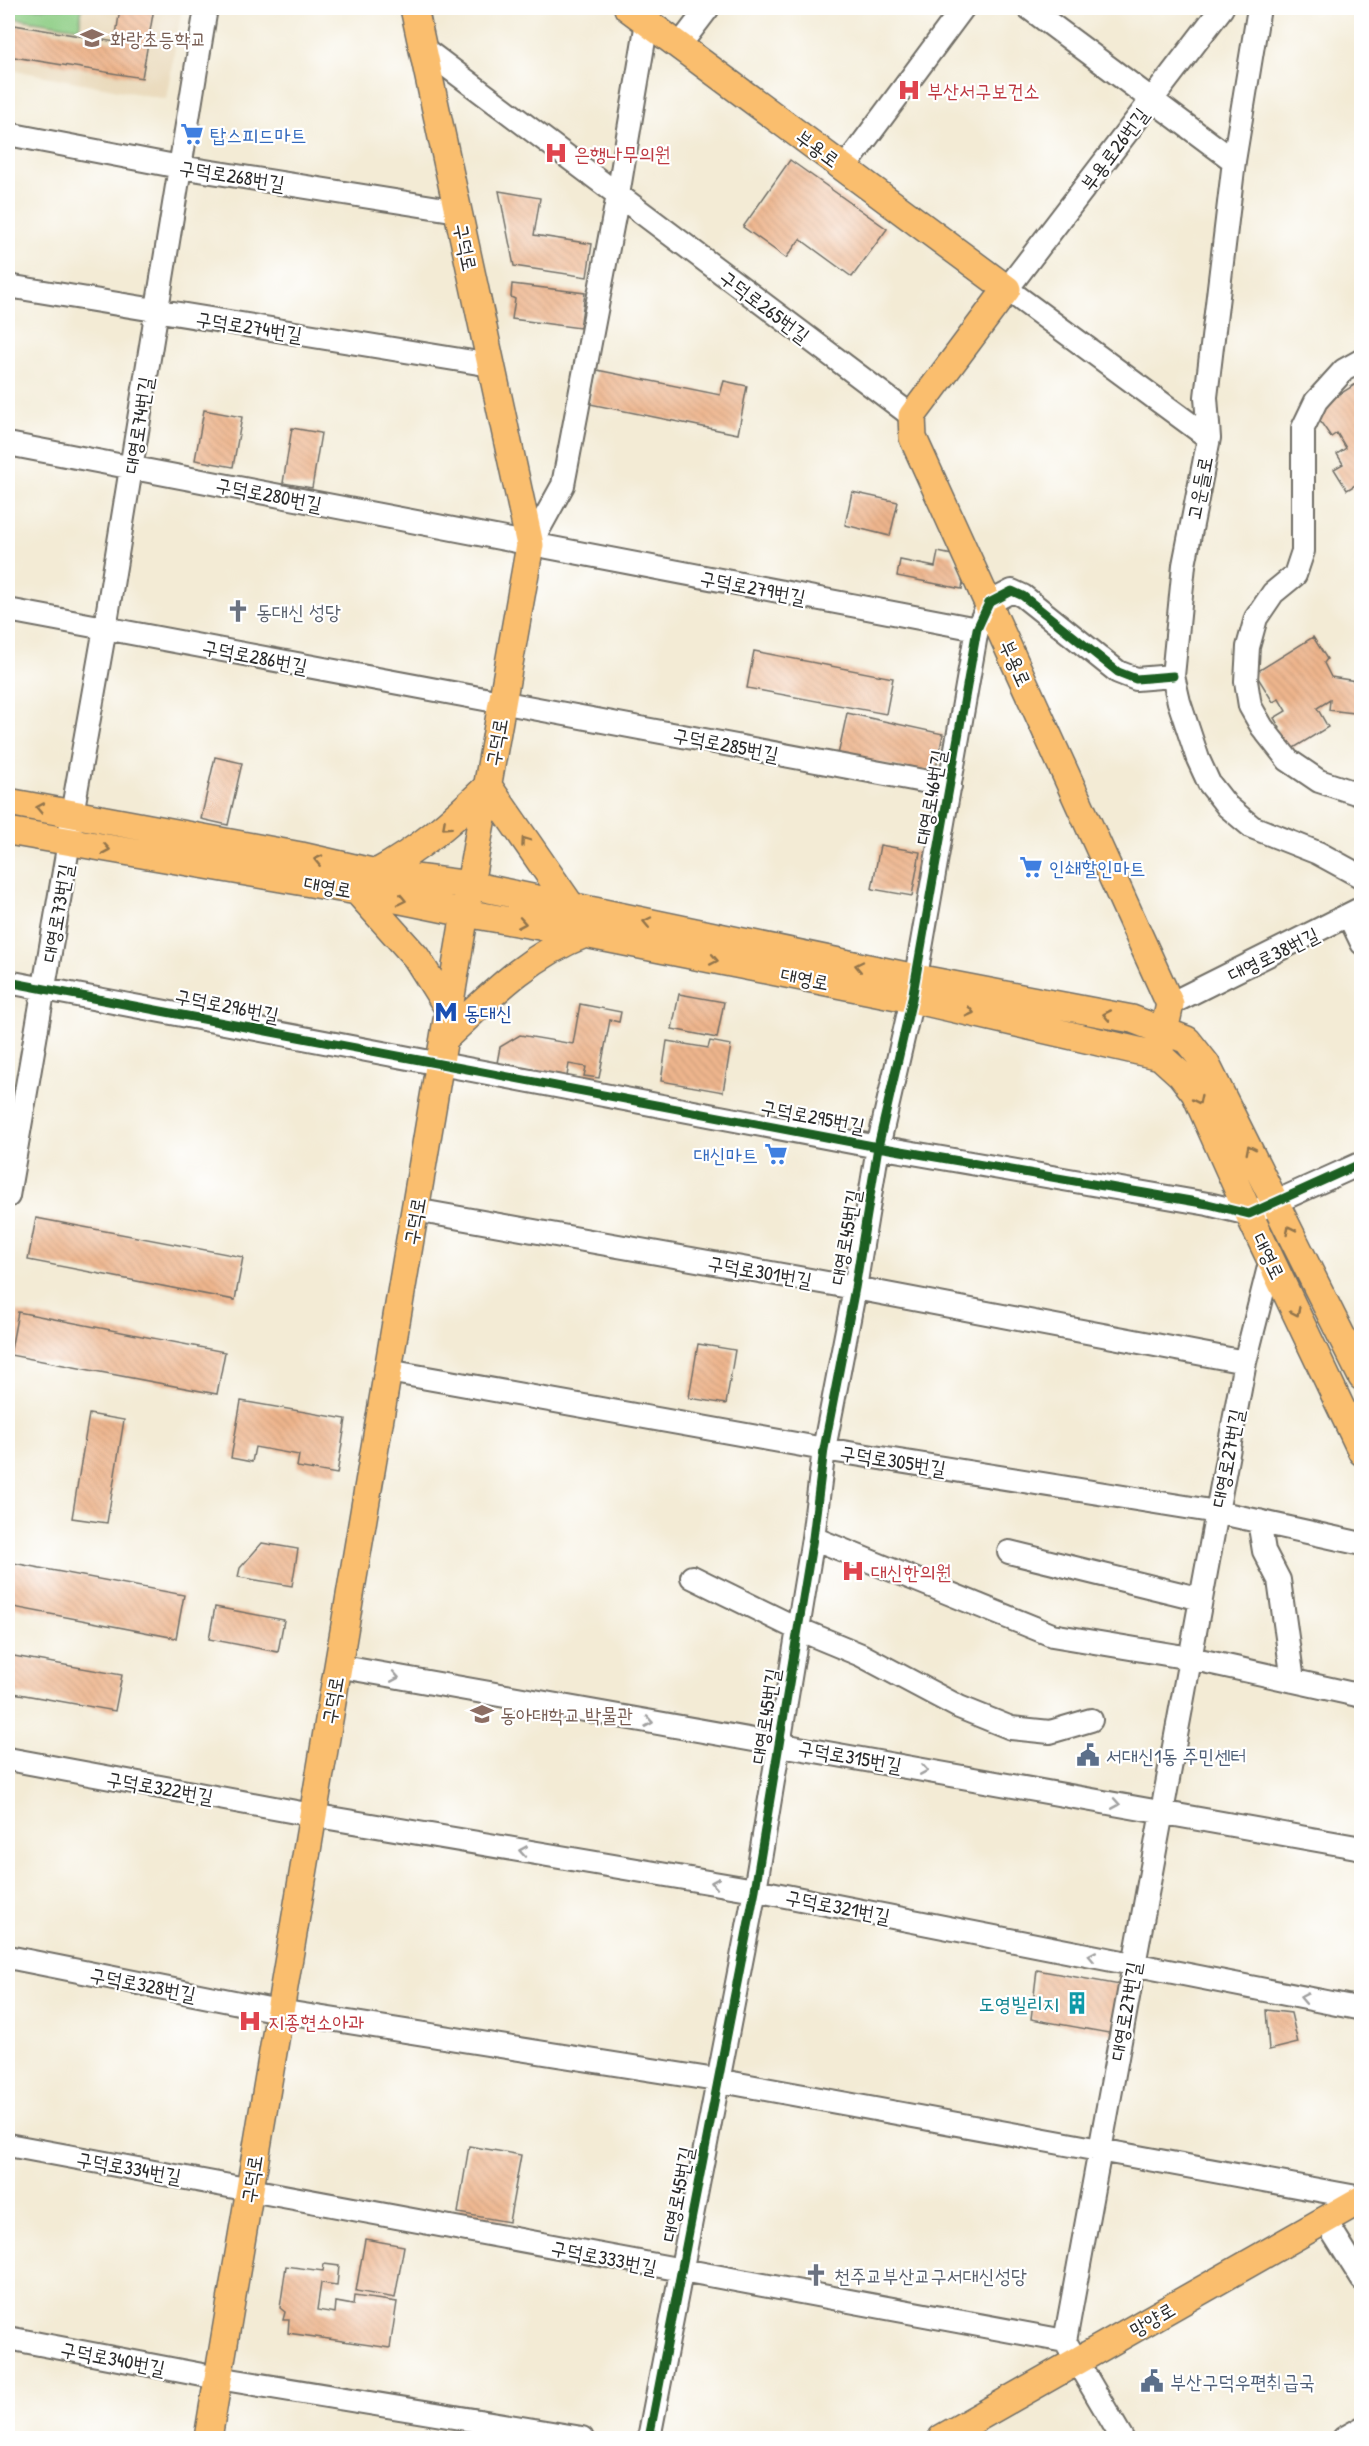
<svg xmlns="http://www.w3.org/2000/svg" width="1369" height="2446" viewBox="0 0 1369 2446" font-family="'Patrick Hand','Poor Story',sans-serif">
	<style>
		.built { fill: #e9d9ba }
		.green { fill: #8dcd84; stroke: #5c7c58; stroke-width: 1.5 }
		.building { fill: url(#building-back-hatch) }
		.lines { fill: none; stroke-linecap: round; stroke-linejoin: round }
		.minor-casing { stroke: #716e66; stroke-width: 26 }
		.major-casing { stroke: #716e66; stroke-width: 30 }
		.minor { stroke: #fff; stroke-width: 22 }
		.major { stroke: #fabe6e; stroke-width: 27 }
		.cycleway-casing { stroke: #fff; stroke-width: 13 }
		.cycleway { stroke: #1b5e20; stroke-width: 9 }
		.oneway { stroke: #92744c }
		.oneway2 { stroke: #a0a0a0 }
		.labels { text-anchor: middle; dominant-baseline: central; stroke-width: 4.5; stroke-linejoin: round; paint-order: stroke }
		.education-label { font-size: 20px; fill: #785e54; stroke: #fff; text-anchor: start }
		.health-label { font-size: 20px; fill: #be3a42; stroke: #fff; text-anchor: start }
		.shop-label { font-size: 20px; fill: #366cbe; stroke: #fff; text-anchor: start }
		.street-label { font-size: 20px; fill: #2b2b2b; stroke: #fff }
		.worship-label { font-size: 20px; fill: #5b616d; stroke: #fff; text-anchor: start }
		.transit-label { font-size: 20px; fill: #164399; stroke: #fff; text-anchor: start }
		.service-label { font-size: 20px; fill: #4e5e75; stroke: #fff; text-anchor: start }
		.culture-label { font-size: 20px; fill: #0d838f; stroke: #fff; text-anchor: end }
	</style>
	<defs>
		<pattern id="building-back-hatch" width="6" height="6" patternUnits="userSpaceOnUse" patternTransform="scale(1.5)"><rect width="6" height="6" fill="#eeb58d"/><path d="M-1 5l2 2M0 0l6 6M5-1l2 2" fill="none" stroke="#cc9c7a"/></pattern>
	</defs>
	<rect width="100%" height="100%" fill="#fff"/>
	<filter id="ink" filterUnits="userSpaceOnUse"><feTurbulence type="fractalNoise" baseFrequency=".0167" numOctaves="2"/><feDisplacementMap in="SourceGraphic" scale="12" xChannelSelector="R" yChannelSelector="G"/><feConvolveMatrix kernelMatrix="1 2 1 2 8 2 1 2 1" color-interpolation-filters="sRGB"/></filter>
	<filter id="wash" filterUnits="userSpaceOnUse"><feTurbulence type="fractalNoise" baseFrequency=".008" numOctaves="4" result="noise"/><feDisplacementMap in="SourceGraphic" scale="24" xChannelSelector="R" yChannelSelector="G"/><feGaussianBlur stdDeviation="1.35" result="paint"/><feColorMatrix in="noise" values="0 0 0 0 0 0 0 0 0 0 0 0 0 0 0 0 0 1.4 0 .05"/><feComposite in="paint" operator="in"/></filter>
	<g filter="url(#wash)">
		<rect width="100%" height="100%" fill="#f3ebd5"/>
		<!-- built -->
		<path class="built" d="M8,8H182L166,99L8,69Z"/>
		<!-- green -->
		<path class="green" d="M8,8H82L79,28L8,17Z"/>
		<g id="blocks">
			<!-- building -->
			<path class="building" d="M120,8H154L142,78L8,56V24L115,42Z
				M790,160L887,229L852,277L800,239L786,258L743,227Z
				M499,191L540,198L534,235L592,244L587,277L514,266Z
				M512,284L585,293L580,328L512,319L515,299L511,297Z
				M597,370L720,395L724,381L747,386L738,434L590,404Z
				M1362,380V481L1347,490L1334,469L1343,464L1337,454L1346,448L1337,433L1331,437L1313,411Z
				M204,410L242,417L233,467L195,460Z
				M292,428L321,433L312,488L283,483Z
				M852,492L898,502L890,536L845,525Z
				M938,552L952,555L963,581L962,589L897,576L900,560L935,567Z
				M1313,637L1327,659L1324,663L1331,677L1362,682V714L1329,710L1330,700L1317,708L1328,727L1284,754L1271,734L1280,728L1274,718L1286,711L1279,699L1273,702L1255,673Z
				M754,651L893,678L886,714L747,688Z
				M847,713L943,734L937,764L923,772L838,755Z
				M215,757L242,763L228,825L201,819Z
				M880,845L920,852L912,896L872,889Z
				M679,994L724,1002L717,1038L672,1029Z
				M580,1004L621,1012L619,1022L610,1020L599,1078L584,1076L586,1067L569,1064L567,1076L497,1063L500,1047L520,1035L573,1044Z
				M667,1041L708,1048L710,1041L731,1045L723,1092L661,1081Z
				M36,1218L243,1257L235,1300L28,1260Z
				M18,1312L225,1352L217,1394L10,1355Z
				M698,1344L735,1350L726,1404L689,1398Z
				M241,1401L346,1419L337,1474L297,1467L299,1455L255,1447L252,1462L231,1458Z
				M89,1414L124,1420L107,1523L72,1518Z
				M262,1543L298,1549L292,1586L238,1577L240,1568Z
				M8,1562L184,1595L176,1638L8,1606Z
				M215,1607L284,1620L278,1652L209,1639Z
				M8,1655L122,1675L115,1711L8,1692Z
				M1037,1970L1126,1986L1114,2034L1031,2019Z
				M1266,2010L1291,2013L1298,2043L1269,2050Z
				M469,2146L521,2155L509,2222L458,2213Z
				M365,2239L404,2246L395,2298L356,2291Z
				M324,2264L339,2266L337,2285L321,2283L317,2310L335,2313L336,2302L353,2305L354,2296L397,2302L390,2348L288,2333L289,2320H283L285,2312L280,2308L286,2266L323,2271Z"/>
		</g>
	</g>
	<g filter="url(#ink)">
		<use href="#blocks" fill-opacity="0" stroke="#716e66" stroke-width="1.5"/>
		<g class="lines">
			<!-- minor casing -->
			<g class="minor-casing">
				<path id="minor" d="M1029,8L1234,161
					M1259,8L1234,161L1206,397L1209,438L1184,565L1173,676L1179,702L1198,759L1209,783L1227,806L1252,827L1318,853L1362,877
					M679,46L708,8
					M423,48L912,416
					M8,134L180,167L458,211
					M845,167L963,8
					M8,286L491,365
					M1362,360L1344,370L1316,401L1303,428V551L1295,575L1273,593L1256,618L1248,647L1246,681L1250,706L1262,727L1288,760L1319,781L1362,795
					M1209,438L1007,289L1222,8
					M8,444L977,629
					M530,545L563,485L618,195L647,22
					M8,610L950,786
					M1349,916L1362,943
					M8,982L878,1147L1208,1204L1249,1214L1362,1163
					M1170,1004L1362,908
					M8,1196L69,842L72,814L105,628L206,8
					M415,1210L855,1288L1245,1362
					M388,1371L824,1449L1217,1512L1362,1544
					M1259,1521L1264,1551L1279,1580L1293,1681
					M813,1538L1052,1635L1190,1658L1362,1696
					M1009,1552L1201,1599
					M692,1577L798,1629L861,1655L959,1707L1011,1728L1050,1732L1091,1720
					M337,1666L1362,1848
					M8,1759L312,1815L755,1890L1362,2009
					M8,1957L279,2011L716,2080L1362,2198
					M8,2145L1065,2341
					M1325,2220L1362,2279
					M8,2338L218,2378L582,2438
					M649,2438L755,1890L813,1538L824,1449L855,1288L878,1147L912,999L977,629L989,603L1012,591L1023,596L1118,672L1136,679L1173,676
					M1122,2438L1065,2341L1217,1512L1245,1362L1271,1259
					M1344,2438L1362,2428"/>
			</g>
			<!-- major casing -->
			<g class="major-casing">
				<path id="major" d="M628,8L1007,289L912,416L913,438L1170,1004L1161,1045
					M8,802L301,856L376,873L470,885L916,978L1132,1019L1187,1040L1206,1064L1362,1377
					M8,831L357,891L465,913L585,934L912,999L1160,1056L1181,1075L1195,1093L1249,1214L1362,1452
					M376,873C420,849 452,821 488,786L571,906
					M357,891L416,957L450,1011
					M445,1038C488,998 529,955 585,934
					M208,2438L465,913L530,545L414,8
					M942,2438L1362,2199"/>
			</g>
			<!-- minor -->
			<use href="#minor" class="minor"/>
			<!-- major -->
			<use href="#major" class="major"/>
			<!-- cycleway casing -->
			<g class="cycleway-casing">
				<path id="cycleway" d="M8,982L878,1147L1208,1204L1249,1214L1362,1163
					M649,2438L755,1890L813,1538L824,1449L855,1288L878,1147L912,999L977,629L989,603L1012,591L1023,596L1118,672L1136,679L1173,676"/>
			</g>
			<!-- cycleway -->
			<use href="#cycleway" class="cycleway"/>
		</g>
		<!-- one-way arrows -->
		<defs><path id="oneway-chevron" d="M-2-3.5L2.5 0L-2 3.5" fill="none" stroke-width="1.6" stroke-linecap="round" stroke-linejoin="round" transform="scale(1.5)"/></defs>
		<g class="oneway">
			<use href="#oneway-chevron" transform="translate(40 808) rotate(-169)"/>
			<use href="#oneway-chevron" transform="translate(446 826) rotate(138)"/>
			<use href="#oneway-chevron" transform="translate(525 841) rotate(-125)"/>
			<use href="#oneway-chevron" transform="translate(106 849) rotate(10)"/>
			<use href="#oneway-chevron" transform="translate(318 860) rotate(-167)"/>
			<use href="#oneway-chevron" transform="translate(402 900) rotate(12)"/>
			<use href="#oneway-chevron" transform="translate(647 922) rotate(-168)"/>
			<use href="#oneway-chevron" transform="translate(522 923) rotate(10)"/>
			<use href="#oneway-chevron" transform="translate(714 960) rotate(11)"/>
			<use href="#oneway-chevron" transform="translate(859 966) rotate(-168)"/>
			<use href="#oneway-chevron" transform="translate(970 1012) rotate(13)"/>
			<use href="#oneway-chevron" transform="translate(1107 1015) rotate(-169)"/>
			<use href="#oneway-chevron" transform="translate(1198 1100) rotate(64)"/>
			<use href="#oneway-chevron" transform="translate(1250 1149) rotate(-117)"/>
			<use href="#oneway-chevron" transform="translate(1290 1230) rotate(-116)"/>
			<use href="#oneway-chevron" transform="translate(1296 1312) rotate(65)"/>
		</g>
		<g class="oneway2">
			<use href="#oneway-chevron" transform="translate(395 1677) rotate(10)"/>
			<use href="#oneway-chevron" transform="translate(649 1722) rotate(10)"/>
			<use href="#oneway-chevron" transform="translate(924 1770) rotate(10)"/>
			<use href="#oneway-chevron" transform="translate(1116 1804) rotate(10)"/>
			<use href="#oneway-chevron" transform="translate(523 1851) rotate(-170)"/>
			<use href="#oneway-chevron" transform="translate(715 1883) rotate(-170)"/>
			<use href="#oneway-chevron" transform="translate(1092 1956) rotate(-169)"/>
			<use href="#oneway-chevron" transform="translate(1304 1998) rotate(-169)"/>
		</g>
	</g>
	<!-- icons -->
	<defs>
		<g id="school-bare" transform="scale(1.8)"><path d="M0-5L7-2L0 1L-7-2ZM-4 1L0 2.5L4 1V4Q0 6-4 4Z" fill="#8d6e63" stroke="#fff" stroke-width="2.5" paint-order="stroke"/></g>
		<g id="hospital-bare" transform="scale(1.8)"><path d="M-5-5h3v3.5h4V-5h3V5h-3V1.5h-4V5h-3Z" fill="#e0444e" stroke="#fff" stroke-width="2.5" paint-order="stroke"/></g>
		<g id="supermarket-bare" transform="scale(1.8)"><path d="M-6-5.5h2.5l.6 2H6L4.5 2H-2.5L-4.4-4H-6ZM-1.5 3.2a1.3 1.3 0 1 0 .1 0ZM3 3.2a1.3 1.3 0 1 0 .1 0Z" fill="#3f7fe0" stroke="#fff" stroke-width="2.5" paint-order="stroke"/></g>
		<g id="church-bare" transform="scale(1.8)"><path d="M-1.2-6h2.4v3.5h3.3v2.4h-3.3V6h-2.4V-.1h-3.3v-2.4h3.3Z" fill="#6b7280" stroke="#fff" stroke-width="2.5" paint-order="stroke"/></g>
		<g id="metro-bare" transform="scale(1.8)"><path d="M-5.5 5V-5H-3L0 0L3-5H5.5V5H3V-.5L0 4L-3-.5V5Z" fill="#1a4fb4" stroke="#fff" stroke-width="2.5" paint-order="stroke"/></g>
		<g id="university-bare" transform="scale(1.8)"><path d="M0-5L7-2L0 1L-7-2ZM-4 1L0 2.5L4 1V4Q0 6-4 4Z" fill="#8d6e63" stroke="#fff" stroke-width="2.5" paint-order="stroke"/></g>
		<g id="civic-bare" transform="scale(1.8)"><path d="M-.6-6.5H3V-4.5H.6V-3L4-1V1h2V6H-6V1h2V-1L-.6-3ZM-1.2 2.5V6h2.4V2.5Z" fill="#5c6f8a" stroke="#fff" stroke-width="2.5" paint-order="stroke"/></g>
		<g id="building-bare" transform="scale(1.8)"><path d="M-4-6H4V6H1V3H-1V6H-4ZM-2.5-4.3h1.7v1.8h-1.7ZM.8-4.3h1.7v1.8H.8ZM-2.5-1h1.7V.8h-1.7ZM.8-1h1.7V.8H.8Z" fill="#0f9aa8" stroke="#fff" stroke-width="2.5" paint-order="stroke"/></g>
	</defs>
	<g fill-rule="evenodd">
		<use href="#school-bare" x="92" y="38"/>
		<use href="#hospital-bare" x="909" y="90"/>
		<use href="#supermarket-bare" x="192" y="134"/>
		<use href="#hospital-bare" x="556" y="153"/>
		<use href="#church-bare" x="238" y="611"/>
		<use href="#supermarket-bare" x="1031" y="867"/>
		<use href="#metro-bare" x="446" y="1012"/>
		<use href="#supermarket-bare" x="776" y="1154"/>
		<use href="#hospital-bare" x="853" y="1571"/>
		<use href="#university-bare" x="482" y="1714"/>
		<use href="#civic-bare" x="1088" y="1755"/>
		<use href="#building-bare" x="1077" y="2003"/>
		<use href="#hospital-bare" x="250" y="2021"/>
		<use href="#church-bare" x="816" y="2275"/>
		<use href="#civic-bare" x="1152" y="2381"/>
	</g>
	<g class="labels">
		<!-- education labels -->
		<g class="education-label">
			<text x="110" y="38">화랑초등학교</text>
			<text x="500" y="1714">동아대학교 박물관</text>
		</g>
		<!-- health labels -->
		<g class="health-label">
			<text x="927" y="90">부산서구보건소</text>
			<text x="574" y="153">은행나무의원</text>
			<text x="871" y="1571">대신한의원</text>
			<text x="268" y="2021">지종현소아과</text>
		</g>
		<!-- shop labels -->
		<g class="shop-label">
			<text x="210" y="134">탑스피드마트</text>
			<text x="1049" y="867">인쇄할인마트</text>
			<text x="758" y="1154" text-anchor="end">대신마트</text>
		</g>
		<!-- street labels -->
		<g class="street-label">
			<text transform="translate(818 148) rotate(36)">부용로</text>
			<text transform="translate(1114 149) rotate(-53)">부용로26번길</text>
			<text transform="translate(232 175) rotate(9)">구덕로268번길</text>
			<text transform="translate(466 247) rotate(78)">구덕로</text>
			<text transform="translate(765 306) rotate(37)">구덕로265번길</text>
			<text transform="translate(249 326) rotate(9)">구덕로274번길</text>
			<text transform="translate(138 425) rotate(-81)">대영로74번길</text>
			<text transform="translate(1199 488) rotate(-79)">고운들로</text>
			<text transform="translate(269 494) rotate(11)">구덕로280번길</text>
			<text transform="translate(753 587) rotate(11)">구덕로279번길</text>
			<text transform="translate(255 656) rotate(11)">구덕로286번길</text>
			<text transform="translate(1016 663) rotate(66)">부용로</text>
			<text transform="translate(496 742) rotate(-80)">구덕로</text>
			<text transform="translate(726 744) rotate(11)">구덕로285번길</text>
			<text transform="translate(930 797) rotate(-80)">대영로46번길</text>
			<text transform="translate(328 886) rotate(10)">대영로</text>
			<text transform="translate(57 913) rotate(-80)">대영로73번길</text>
			<text transform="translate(1273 954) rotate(-26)">대영로38번길</text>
			<text transform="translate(805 978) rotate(11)">대영로</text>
			<text transform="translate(227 1005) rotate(11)">구덕로296번길</text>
			<text transform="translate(813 1116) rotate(11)">구덕로295번길</text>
			<text transform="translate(414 1221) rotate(-80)">구덕로</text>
			<text transform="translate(845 1237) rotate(-80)">대영로45번길</text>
			<text transform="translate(1269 1256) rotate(64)">대영로</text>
			<text transform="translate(760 1271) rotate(10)">구덕로301번길</text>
			<text transform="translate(1227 1458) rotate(-79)">대영로27번길</text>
			<text transform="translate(893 1460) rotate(9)">구덕로305번길</text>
			<text transform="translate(332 1700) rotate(-80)">구덕로</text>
			<text transform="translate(765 1716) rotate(-81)">대영로45번길</text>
			<text transform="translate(850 1756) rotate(10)">구덕로315번길</text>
			<text transform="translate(160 1787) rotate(10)">구덕로322번길</text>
			<text transform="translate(838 1906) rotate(11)">구덕로321번길</text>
			<text transform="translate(143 1984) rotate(11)">구덕로328번길</text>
			<text transform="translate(1125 2011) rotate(-80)">대영로27번길</text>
			<text transform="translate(129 2167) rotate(10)">구덕로334번길</text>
			<text transform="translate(251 2179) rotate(-81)">구덕로</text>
			<text transform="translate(677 2194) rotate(-79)">대영로45번길</text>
			<text transform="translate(604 2257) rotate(11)">구덕로333번길</text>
			<text transform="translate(1152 2319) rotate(-30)">망양로</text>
			<text transform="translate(113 2358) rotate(11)">구덕로340번길</text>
		</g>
		<!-- worship labels -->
		<g class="worship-label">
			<text x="256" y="611">동대신 성당</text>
			<text x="834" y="2275">천주교부산교구서대신성당</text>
		</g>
		<!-- transit labels -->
		<g class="transit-label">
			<text x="464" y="1012">동대신</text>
		</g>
		<!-- service labels -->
		<g class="service-label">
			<text x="1106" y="1755">서대신1동 주민센터</text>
			<text x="1170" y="2381">부산구덕우편취급국</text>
		</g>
		<!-- culture labels -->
		<g class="culture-label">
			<text x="1059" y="2003">도영빌리지</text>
		</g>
	</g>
	<!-- margin -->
	<rect width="1369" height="2446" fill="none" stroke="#fff" stroke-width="30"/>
</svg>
